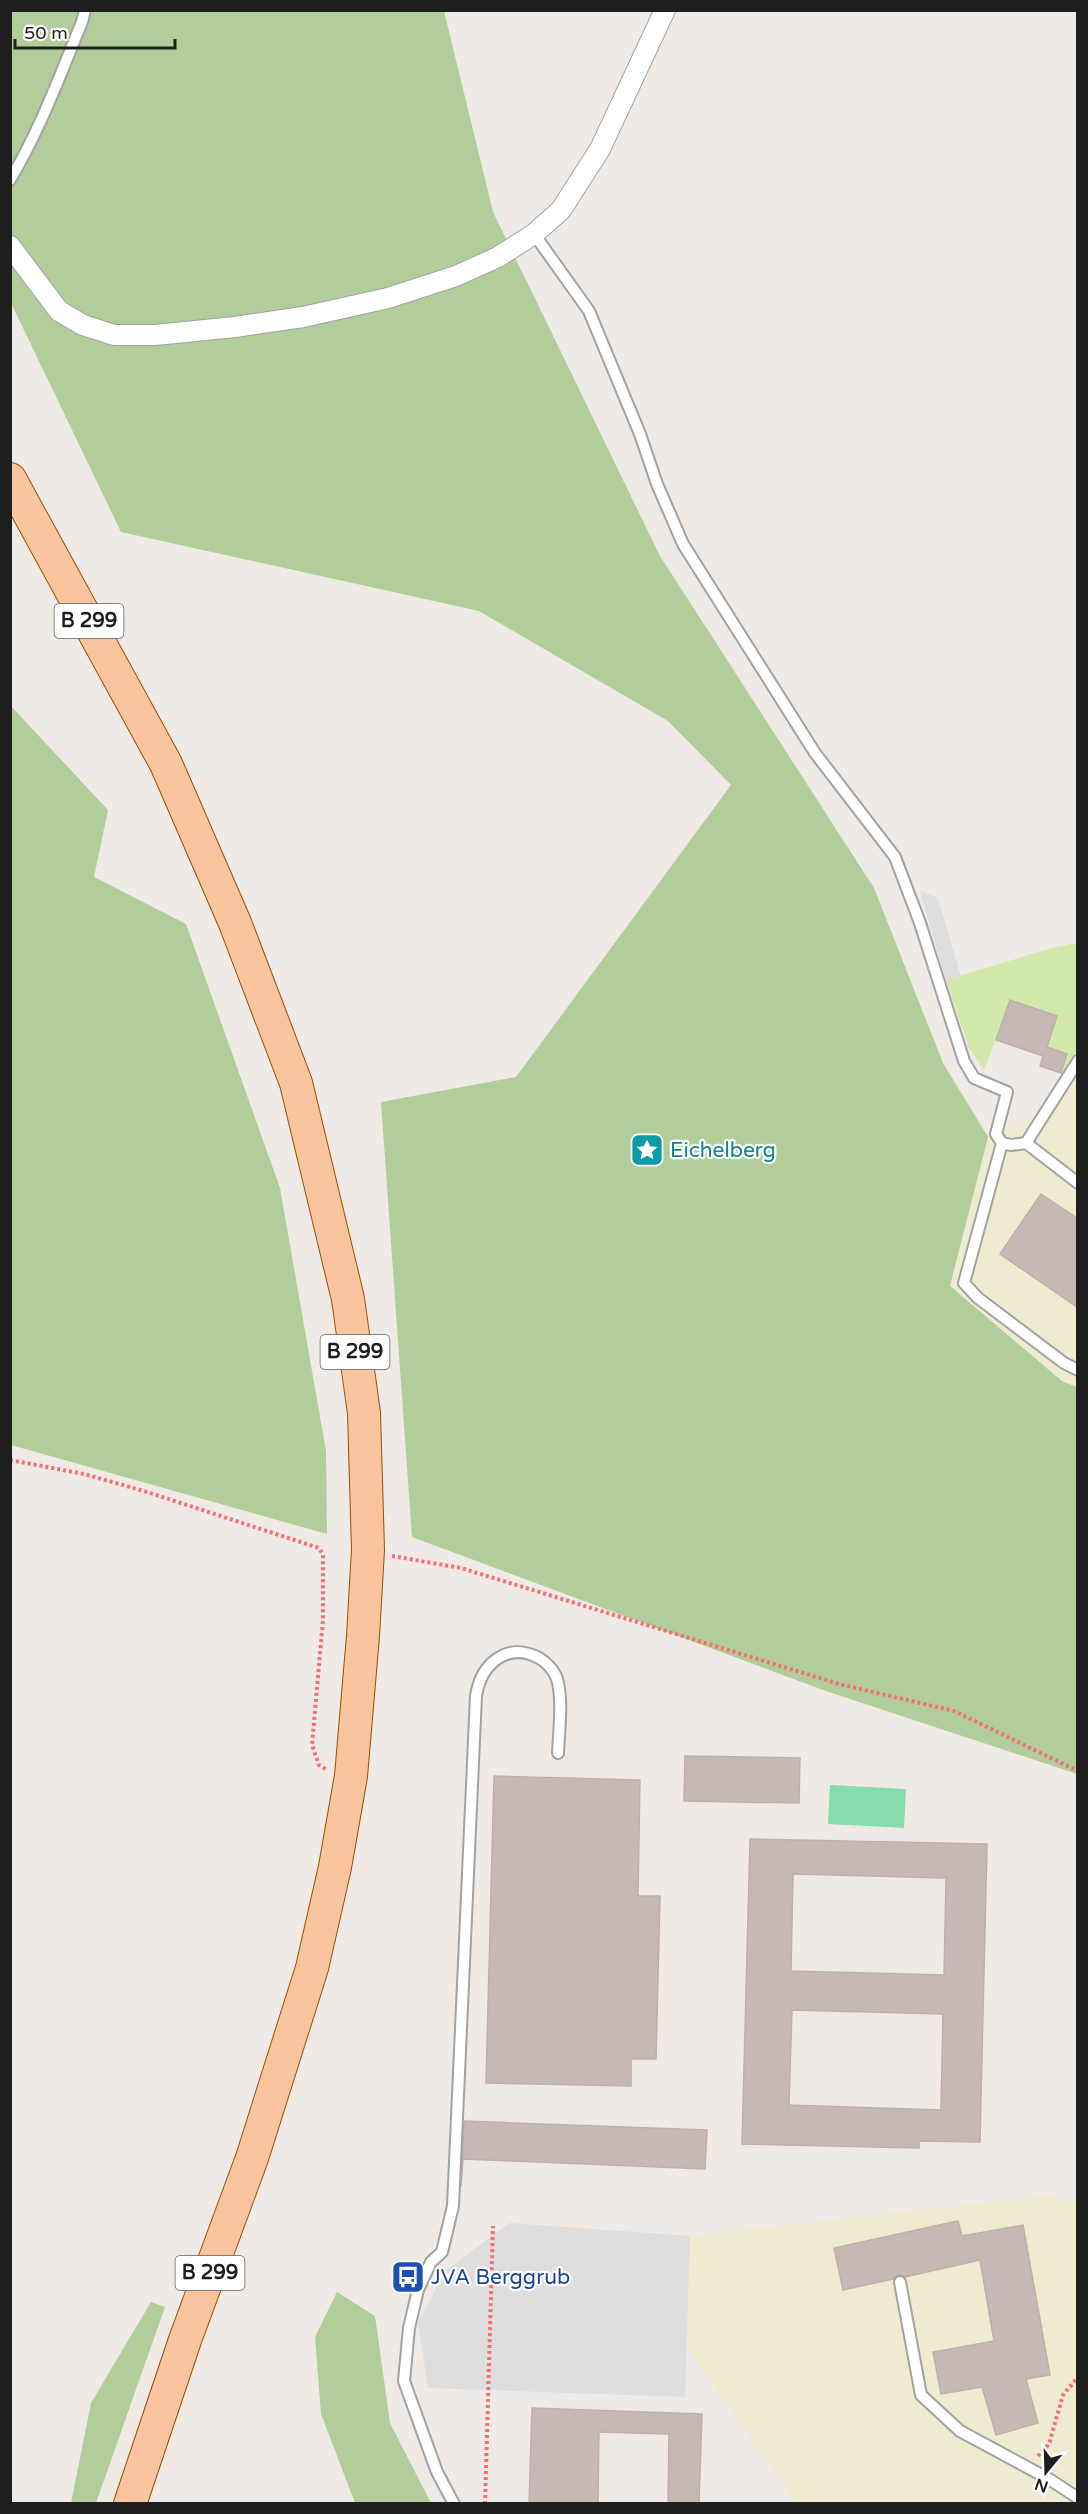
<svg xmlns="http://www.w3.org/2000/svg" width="1088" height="2514" viewBox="0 0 1088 2514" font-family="'Varela Round',sans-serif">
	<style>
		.farmland { fill: #eeebd0 }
		.grass { fill: #d3e9ab }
		.forest { fill: #b1ce9a }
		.pitch { fill: #84ddad }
		.parking { fill: #dedede }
		.building { fill: #c4b9b4; stroke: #c1afa7; stroke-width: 1.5; fill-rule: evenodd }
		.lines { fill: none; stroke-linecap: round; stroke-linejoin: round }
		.lane-casing { stroke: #a2a2a2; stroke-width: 14 }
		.street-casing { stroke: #a2a2a2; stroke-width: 22 }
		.primary-casing { stroke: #974f02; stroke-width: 34 }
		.path { stroke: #f86d74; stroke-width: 4; stroke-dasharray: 3 3; stroke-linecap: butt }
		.lane { stroke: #fff; stroke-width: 10 }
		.street { stroke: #fff; stroke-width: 20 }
		.primary { stroke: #fac59e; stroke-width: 32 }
		.labels { text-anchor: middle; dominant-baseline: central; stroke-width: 4.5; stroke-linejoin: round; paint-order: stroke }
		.shield { fill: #fff; stroke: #626262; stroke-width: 1.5 }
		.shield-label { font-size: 20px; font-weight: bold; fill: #1e1e1e }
		.culture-label { font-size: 21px; fill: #0d838f; stroke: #fff; text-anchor: start }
		.transit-label { font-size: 21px; fill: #164399; stroke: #fff; text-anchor: start }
	</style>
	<rect width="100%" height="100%" fill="#efeae5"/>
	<!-- farmland -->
	<path class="farmland" d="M1077,1050V1387L1062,1381L950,1286L988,1137L1038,1114Z
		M1043,2196L1077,2200V2503H796L687,2347L690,2236Z"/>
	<!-- grass -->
	<path class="grass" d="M1077,943V1050L1063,1074L1047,1047L1057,1016L1011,1000L984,1070L969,1048L946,980L1052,948Z"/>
	<!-- forest -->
	<path class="forest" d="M11,11H444L493,212L660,556L874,888L943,1063L988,1137L950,1286L1062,1381L1077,1387V1774L823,1690L412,1537L381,1102L516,1077L731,785L668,721L479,611L121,532L11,303Z
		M10,705L108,810L94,877L186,924L280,1188L326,1451L327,1534L11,1445Z
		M337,2292L375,2316L390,2423L431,2503H355L321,2414L315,2337Z
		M151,2302L165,2307L96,2503H71L91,2403Z"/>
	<!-- pitch -->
	<path class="pitch" d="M830,1785L906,1789L904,1828L828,1824Z"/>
	<!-- parking -->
	<path class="parking" d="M920,891L938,898L961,977L946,980Z
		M509,2223L690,2236L685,2397L428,2388L418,2323L446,2270Z"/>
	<!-- building -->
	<path class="building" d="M1010,1000L1057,1016L1047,1047L1067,1054L1061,1073L1040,1066L1043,1056L996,1040Z
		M1041,1194L1077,1218V1307L1000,1254Z
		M685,1756L800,1758L799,1803L684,1801Z
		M494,1776L640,1780L638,1896H660L656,2059H631V2086L486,2083Z
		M750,1839L987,1844L980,2142L919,2141V2148L742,2144ZM793,1874L946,1878L944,1975L791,1971ZM792,2010L943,2014L941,2110L789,2105Z
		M464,2121L707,2130L705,2169L463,2159L461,2186Z
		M958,2221L962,2236L1023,2225L1050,2375L1026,2379L1038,2423L996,2435L982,2387L941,2394L933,2352L994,2341L980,2260L905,2277L898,2275L893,2279L843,2290L834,2248Z
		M532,2408L702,2414L699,2504H668L669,2434L599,2432L598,2504H529Z"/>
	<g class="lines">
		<!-- lane casing -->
		<g class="lane-casing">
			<path id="lane" d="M10,180C40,130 60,75 82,22L85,10
				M534,234L589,311L640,434L657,484L683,544L815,753L895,857L920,923L964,1061L974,1078L1007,1092L996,1134L1002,1143L1011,1145L1026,1143L1078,1061
				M1002,1143L964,1283L978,1298L1064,1363L1078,1370
				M1026,1143L1078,1183
				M900,2282L921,2395L960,2431L1049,2479L1078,2498
				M454,2504L437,2472L404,2381L409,2328L418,2290L431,2262L442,2252L453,2206L476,1696C481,1664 507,1641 539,1658C546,1662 554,1670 557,1679C563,1698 559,1732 558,1753"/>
		</g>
		<!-- street casing -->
		<g class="street-casing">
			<path id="street" d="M10,246L59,311L83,325L114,335H155L235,327L303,317L388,298L456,276L498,257L534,234L561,210L600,149L665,10"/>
		</g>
		<!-- primary casing -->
		<g class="primary-casing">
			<path id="primary" d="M10,479L166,764L235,923L296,1083L348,1299L364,1413L368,1550L363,1636L351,1776L335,1867L312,1968L252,2158L185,2340L130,2504"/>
		</g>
		<!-- path -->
		<path class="path" d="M10,1460L84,1474L144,1491L319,1548L323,1555V1620L312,1745L319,1765L327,1770
			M392,1556L461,1568L839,1684L954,1711L1078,1771
			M1038,2456L1049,2444L1063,2395L1078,2377
			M485,2504L493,2226"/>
		<!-- lane -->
		<use href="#lane" class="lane"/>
		<!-- street -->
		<use href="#street" class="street"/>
		<!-- primary -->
		<use href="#primary" class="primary"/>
	</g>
	<!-- icons -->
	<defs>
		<g id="sight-square" transform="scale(1.725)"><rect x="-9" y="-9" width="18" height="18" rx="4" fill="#0f9aa8" stroke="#fff"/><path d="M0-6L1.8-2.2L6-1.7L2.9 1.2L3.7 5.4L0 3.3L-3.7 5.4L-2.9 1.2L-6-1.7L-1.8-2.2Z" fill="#fff"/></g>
		<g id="bus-square" transform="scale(1.725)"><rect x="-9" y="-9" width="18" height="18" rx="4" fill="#1a4fb4" stroke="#fff"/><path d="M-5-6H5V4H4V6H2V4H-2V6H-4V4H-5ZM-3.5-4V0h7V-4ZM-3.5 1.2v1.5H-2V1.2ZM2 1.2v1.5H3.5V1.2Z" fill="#fff"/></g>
	</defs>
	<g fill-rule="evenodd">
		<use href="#sight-square" x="647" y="1150"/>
		<use href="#bus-square" x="408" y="2277"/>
	</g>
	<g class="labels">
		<!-- shield labels -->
		<g class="shield">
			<rect x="54.5" y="604" width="69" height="34" rx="4.5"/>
			<rect x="320.5" y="1335" width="69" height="34" rx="4.5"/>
			<rect x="175.5" y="2256" width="69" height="34" rx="4.5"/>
		</g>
		<g class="shield-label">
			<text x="89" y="621">B 299</text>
			<text x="355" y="1352">B 299</text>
			<text x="210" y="2273">B 299</text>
		</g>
		<!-- culture labels -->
		<g class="culture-label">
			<text x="670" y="1150">Eichelberg</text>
		</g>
		<!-- transit labels -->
		<g class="transit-label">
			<text x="431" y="2277">JVA Berggrub</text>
		</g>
	</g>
	<!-- border -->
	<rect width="1088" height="2514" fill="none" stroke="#1e1e1e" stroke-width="24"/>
	<!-- north arrow -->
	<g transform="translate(1046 2472) rotate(199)" stroke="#ffffff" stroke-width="4.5" paint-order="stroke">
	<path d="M0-4.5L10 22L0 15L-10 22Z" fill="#1e1e1e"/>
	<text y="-9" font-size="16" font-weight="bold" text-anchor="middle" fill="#1e1e1e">N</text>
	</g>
	<!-- scale -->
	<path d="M15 39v9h160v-9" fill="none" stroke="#1e1e1e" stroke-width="3"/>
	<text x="24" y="39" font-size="18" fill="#1e1e1e" stroke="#ffffff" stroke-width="4.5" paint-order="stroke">50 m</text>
</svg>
